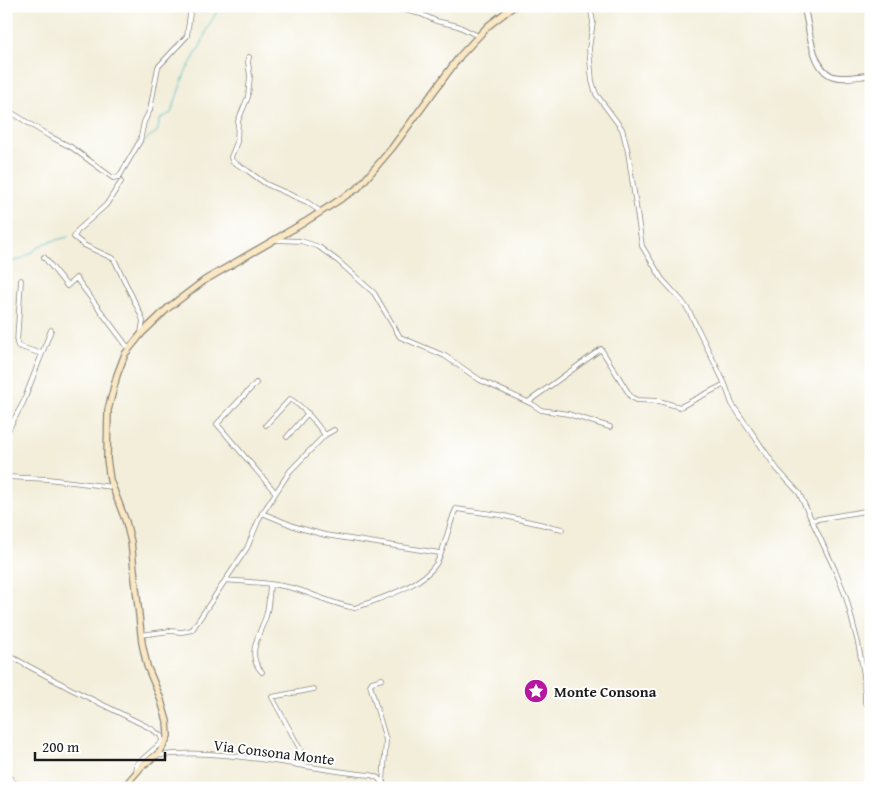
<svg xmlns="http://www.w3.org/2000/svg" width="877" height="794" viewBox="0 0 877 794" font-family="'Gentium Book Plus',serif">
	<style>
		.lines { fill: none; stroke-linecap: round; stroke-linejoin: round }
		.stream { stroke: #4bbac1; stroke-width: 1 }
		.minor-casing { stroke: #88857b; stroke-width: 5.5 }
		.tertiary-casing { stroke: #88857b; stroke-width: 7 }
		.secondary-casing { stroke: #88857b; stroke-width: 8 }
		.minor { stroke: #fff; stroke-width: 4 }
		.tertiary { stroke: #fff; stroke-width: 5 }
		.secondary { stroke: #fae7c3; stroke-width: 5.5 }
		.labels { text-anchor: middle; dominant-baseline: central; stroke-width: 4; stroke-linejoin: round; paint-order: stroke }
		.poi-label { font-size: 15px; font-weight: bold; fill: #1c1c1c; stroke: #fff; text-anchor: start }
		.street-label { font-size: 15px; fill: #1c1c1c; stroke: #fff }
	</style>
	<rect width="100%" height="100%" fill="#fff"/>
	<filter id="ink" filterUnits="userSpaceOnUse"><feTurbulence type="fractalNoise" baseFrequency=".02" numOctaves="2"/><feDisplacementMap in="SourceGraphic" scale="10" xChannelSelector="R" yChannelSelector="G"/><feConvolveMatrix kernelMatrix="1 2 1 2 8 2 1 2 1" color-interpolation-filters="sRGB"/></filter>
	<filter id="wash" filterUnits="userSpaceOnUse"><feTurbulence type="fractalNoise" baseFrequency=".0096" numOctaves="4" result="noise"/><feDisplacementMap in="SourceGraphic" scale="20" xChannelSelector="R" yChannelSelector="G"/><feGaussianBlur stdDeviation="1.12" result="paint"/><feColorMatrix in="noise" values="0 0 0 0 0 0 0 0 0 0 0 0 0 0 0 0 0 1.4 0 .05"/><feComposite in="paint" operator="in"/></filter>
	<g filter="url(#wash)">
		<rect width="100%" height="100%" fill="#f3eeda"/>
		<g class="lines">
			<!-- stream -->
			<path class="stream" d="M137,150L150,136L157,132L160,119L171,113L185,73L201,45L207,29L220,6
				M6,262L20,260L45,243L68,237"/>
		</g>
	</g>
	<g filter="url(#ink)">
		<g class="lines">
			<!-- minor casing -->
			<g class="minor-casing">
				<path id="minor" d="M373,6L404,10L421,14L436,21L458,26L478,36
					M590,6L593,22L589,49L592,81L596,94L622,129L628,152L642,246L662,279L682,301L689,311L725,384L732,404L777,469L799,493L836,572L846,597L858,643L864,675L865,703L871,705
					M249,57L248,62L250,76L248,97L238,121L237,142L231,157L232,161L248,171L266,184L307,202L321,212
					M6,109L49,136L71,147L113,178L119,177L140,141L144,122L150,110L158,67L187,36L191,6
					M121,182L106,205L78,230L74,237L84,245L114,259L141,315L143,321L141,333
					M276,240L301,241L319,247L338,261L374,293L400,337L445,356L480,380L532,404L541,410L568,414L610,427
					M44,257L67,286L76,278L129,349
					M21,280L17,343L18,346L42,354
					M256,383L217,424L275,492
					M528,402L601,349L631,397L637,400L659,401L680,407L725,384
					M266,425L290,399C305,408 314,421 325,435
					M6,434L23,403L51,330
					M287,437L308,413
					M6,477L48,479L112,487
					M262,513L296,527L325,535L440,553
					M812,520L871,510
					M225,580C249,582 276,583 299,590C318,596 335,605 355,608C380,598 421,587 436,564C446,547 448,526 456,509L500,515L562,529
					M141,635L170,631L182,632L192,630L247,548L260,517L290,471L325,435L334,430
					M6,654L71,689L152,729L161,736L162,742L137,764L136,772
					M262,672C245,655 260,634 266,616C269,606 269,595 270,585
					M382,679L372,682L370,685L386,740L383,783
					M155,756C225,746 301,769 371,775L378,778L386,788
					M294,765L300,755V749L272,697L314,689
					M6,774L19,788"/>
			</g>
			<!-- tertiary casing -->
			<g class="tertiary-casing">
				<path id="tertiary" d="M804,6C809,25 811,68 832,76C843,80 859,76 871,75"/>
			</g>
			<!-- secondary casing -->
			<g class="secondary-casing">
				<path id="secondary" d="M123,788L142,766L160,752L168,736L167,721L160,697L147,666L142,643L131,542L126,522L110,480L107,459L108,410L117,375L125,354L142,333L168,308L205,280L305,222L358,188L392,148L460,56L488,26L514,6"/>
			</g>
			<!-- minor -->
			<use href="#minor" class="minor"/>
			<!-- tertiary -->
			<use href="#tertiary" class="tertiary"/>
			<!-- secondary -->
			<use href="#secondary" class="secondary"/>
		</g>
	</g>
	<!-- icons -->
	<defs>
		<g id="sight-disc" transform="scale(1.25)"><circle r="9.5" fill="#b5179e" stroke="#fff"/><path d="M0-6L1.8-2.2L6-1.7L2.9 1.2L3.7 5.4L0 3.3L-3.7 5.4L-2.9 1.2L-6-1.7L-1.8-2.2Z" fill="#fff"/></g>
	</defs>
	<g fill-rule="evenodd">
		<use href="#sight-disc" x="536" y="691"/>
	</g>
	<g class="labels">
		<!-- poi labels -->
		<g class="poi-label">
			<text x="554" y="691">Monte Consona</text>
		</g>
		<!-- street labels -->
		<g class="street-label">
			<text transform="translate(274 752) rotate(7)">Via Consona Monte</text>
		</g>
	</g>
	<!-- margin -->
	<rect width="877" height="794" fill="none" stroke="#fff" stroke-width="25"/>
	<!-- scale -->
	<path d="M35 752v8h130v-8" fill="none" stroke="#1c1c1c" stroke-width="2.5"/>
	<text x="42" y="752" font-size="15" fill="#1c1c1c" stroke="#ffffff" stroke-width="4" paint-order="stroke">200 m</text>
</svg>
